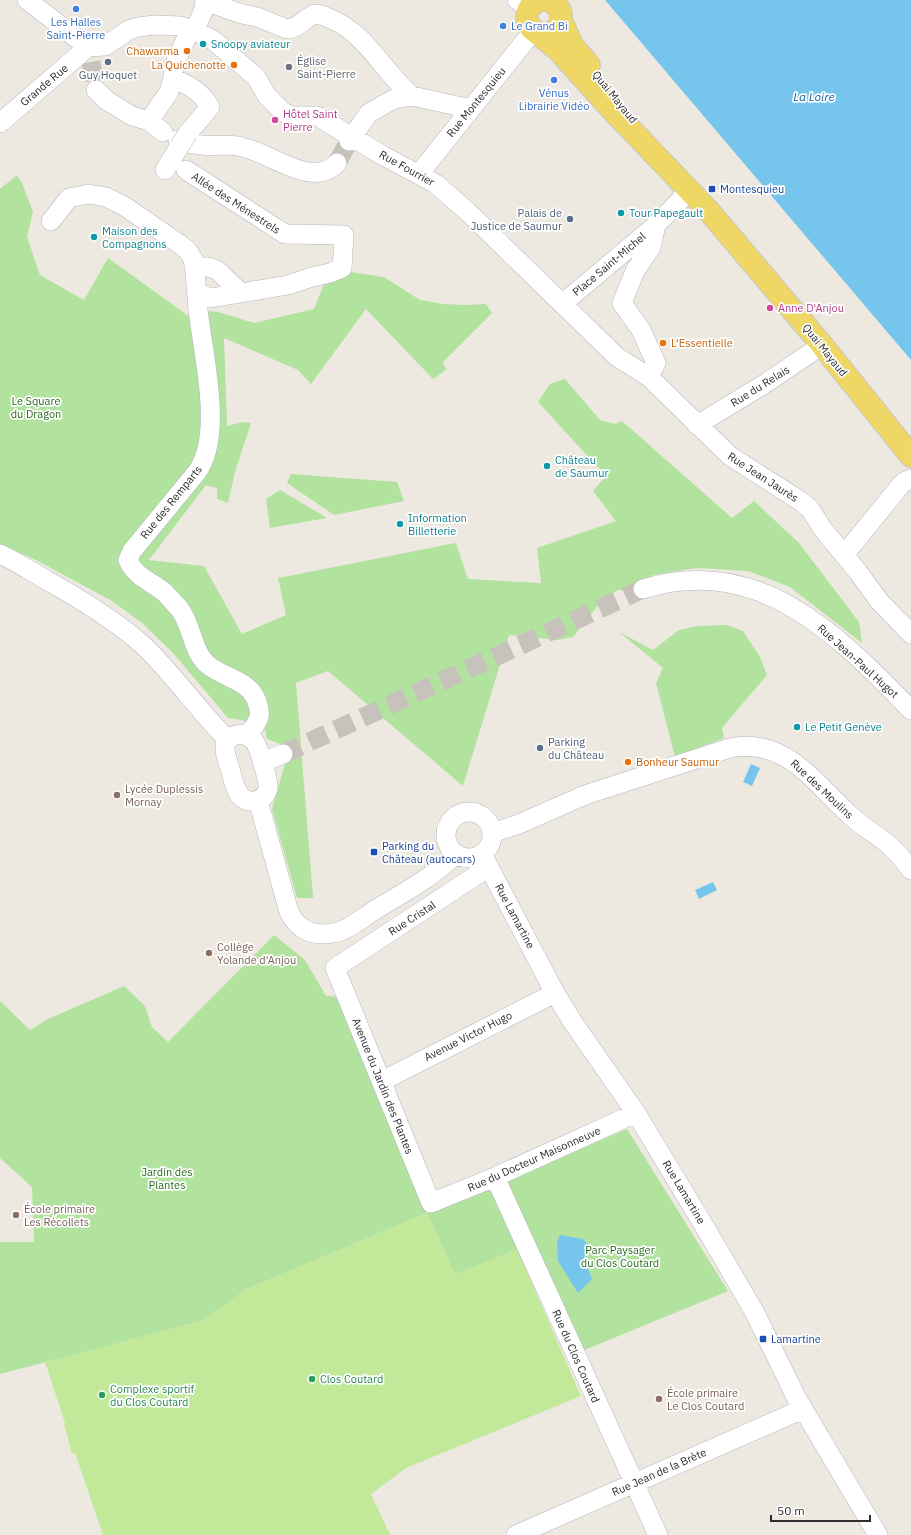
<svg xmlns="http://www.w3.org/2000/svg" width="911" height="1535" viewBox="0 0 911 1535" font-family="'IBM Plex Sans',sans-serif">
	<style>
		.green { fill: #b1e29e }
		.pitch { fill: #c2e99a }
		.water { fill: #76c5ec }
		.lines { fill: none; stroke-linecap: round; stroke-linejoin: round }
		.minor-tunnel { stroke: #c7c3bc; stroke-width: 19; stroke-dasharray: 19 10; stroke-linecap: butt }
		.minor-casing { stroke: #b3b5c0; stroke-width: 20 }
		.major-casing { stroke: #c8c8c8; stroke-width: 24 }
		.minor { stroke: #fff; stroke-width: 19 }
		.major { stroke: #eed765; stroke-width: 22 }
		.minor-bridge-casing { stroke: #b3b5c0; stroke-width: 20; stroke-linecap: butt }
		.minor-bridge { stroke: #fff; stroke-width: 19 }
		.shop-dot { fill: #3f7fe0; stroke: #fff; stroke-width: 1.5 }
		.culture-dot { fill: #0f9aa8; stroke: #fff; stroke-width: 1.5 }
		.food-dot { fill: #e8710a; stroke: #fff; stroke-width: 1.5 }
		.service-dot { fill: #5c6f8a; stroke: #fff; stroke-width: 1.5 }
		.worship-dot { fill: #6b7280; stroke: #fff; stroke-width: 1.5 }
		.hotel-dot { fill: #d1479c; stroke: #fff; stroke-width: 1.5 }
		.transit-dot { fill: #1a4fb4; stroke: #fff; stroke-width: 1.5 }
		.education-dot { fill: #8d6e63; stroke: #fff; stroke-width: 1.5 }
		.leisure-dot { fill: #2e9e5b; stroke: #fff; stroke-width: 1.5 }
		.labels { text-anchor: middle; dominant-baseline: central; stroke-width: 3.5; stroke-linejoin: round; paint-order: stroke }
		.shop-label { font-size: 11px; fill: #366cbe; stroke: #fff }
		.culture-label { font-size: 11px; fill: #0d838f; stroke: #fff; text-anchor: start }
		.food-label { font-size: 11px; fill: #c56008; stroke: #fff; text-anchor: end }
		.worship-label { font-size: 11px; fill: #5b616d; stroke: #fff; text-anchor: start }
		.service-label { font-size: 11px; fill: #4e5e75; stroke: #fff }
		.street-label { font-size: 11px; fill: #2d2d2d; stroke: #fff }
		.hotel-label { font-size: 11px; fill: #b23c85; stroke: #fff; text-anchor: start }
		.transit-label { font-size: 11px; fill: #164399; stroke: #fff; text-anchor: start }
		.park-label { font-size: 11px; fill: #276a1d; stroke: #fff }
		.education-label { font-size: 11px; fill: #785e54; stroke: #fff; text-anchor: start }
		.leisure-label { font-size: 11px; fill: #27864d; stroke: #fff; text-anchor: start }
		.water-label { font-size: 12px; font-style: italic; fill: #11639d; stroke: #fff }
	</style>
	<rect width="100%" height="100%" fill="#eee9e0"/>
	<!-- green -->
	<path class="green" d="M17,175L22,183L33,212L27,237L40,275L84,300L108,258L194,320L209,311L218,312L254,323L314,309L324,284L350,272L384,277L420,300L443,304L466,305L486,304L492,313L442,363L447,369L433,379L366,309L311,384L298,370L224,338L227,426L243,422L251,423L235,472L228,503L217,499V488L206,485L149,560L204,566L242,634L286,615L278,578L456,543L468,579L541,583L537,548L616,521L593,491L606,476L538,402L550,384L565,379L600,420L615,424L622,421L732,518L754,501L799,543L859,622L862,643L790,587L748,571L697,568L652,575L627,590H618L603,599L573,637L557,640L509,635L463,786L328,671L296,683L313,898H297L272,809L286,760L283,745L267,739L265,729L242,720L228,718L174,654L142,623L112,601L36,560L0,544V189Z
		M291,474L397,482L404,501L334,515L287,483Z
		M280,490L327,518L270,528L266,499Z
		M727,625L743,631L760,657L767,675L722,728L724,738L675,757L656,683L663,668L619,632L653,650L679,630L697,626Z
		M274,935L305,960L326,996L341,997L427,1213L490,1188L517,1249L455,1275L427,1213L247,1289L202,1321L0,1374V1242H34L32,1187L0,1158V1001L30,1030L48,1019L124,986L145,1006L152,1027L168,1042Z
		M627,1129L728,1291L582,1351L507,1181Z"/>
	<!-- pitch -->
	<path class="pitch" d="M427,1213L455,1275L517,1249L581,1396L406,1468L371,1494L390,1535H103L75,1453L72,1454L64,1424L65,1423L45,1362L202,1321L247,1289Z"/>
	<!-- water -->
	<path class="water" d="M605,0H911V360Z
		M751,764L760,768L752,786L743,782Z
		M713,882L717,890L699,899L695,890Z
		M560,1235L583,1239L589,1246L584,1258L592,1279L578,1293L558,1261L557,1242Z"/>
	<g class="lines">
		<!-- minor-tunnel -->
		<path class="minor-tunnel" d="M91,62L96,90
			M337,163L349,141
			M283,754L643,589"/>
		<!-- minor casing -->
		<g class="minor-casing">
			<path id="minor" d="M27,0L88,47
				M517,0L530,9
				M205,1L242,14L257,17L287,29C299,29 307,15 316,14C321,14 326,17 331,19C367,34 383,72 412,96
				M88,47L105,46L129,30L138,27L155,25L181,26L193,30L213,40L256,77L267,96L283,112L292,116H317L382,155L436,184L468,212L617,357L649,377L730,456L802,502L810,509L822,528L858,572L880,602L911,634
				M173,78C188,85 202,92 210,107L188,133
				M96,90L106,100L132,116L149,121L163,132
				M149,121L169,92L173,78V71L177,58L187,37L198,23L204,9L205,0
				M0,123L88,47
				M178,140C186,142 194,145 202,145C215,147 229,143 242,147C267,152 303,181 327,170C331,168 334,167 337,163
				M349,141L369,113L394,99L412,96L471,109
				M166,169L165,170L179,147
				M186,170L285,234L344,235L343,250
				M419,174L534,30
				M51,221L69,198L89,194L106,197L124,206L181,245L188,251L193,259C197,278 196,298 199,317C204,359 223,436 197,472L132,551L128,560C136,578 151,581 164,592C169,597 174,603 179,608C192,624 192,652 208,665C225,679 252,680 258,705C259,709 260,714 259,717C257,724 251,730 248,736
				M195,267H208L217,270L241,293L288,285L312,277L330,273L342,268L343,255
				M197,294L211,298L241,293
				M562,304L656,225L690,190
				M649,377L656,363L641,330L622,303L635,271L651,247L656,225
				M697,425L766,383L822,345
				M0,554C17,562 32,572 48,581C82,600 115,620 144,646C174,675 198,710 228,740
				M844,555L900,486L904,482L911,479
				M643,589C759,553 838,635 911,710
				M243,734C247,736 251,737 254,741C259,747 269,781 268,789C266,796 261,800 254,801C248,802 244,800 240,796C235,789 233,780 231,772C226,755 216,736 243,734Z
				M262,762L283,754
				M258,800L289,912C297,929 313,937 332,933C348,931 362,918 375,910C403,893 433,877 456,854
				M446 835a23 23 0 1 1 46 0a23 23 0 1 1-46 0Z
				M492,833L519,824L585,795L730,748C786,737 814,783 850,815C862,827 878,835 891,847C899,854 905,862 911,870
				M482,854L555,993L572,1021L636,1113L706,1229L755,1313L796,1397L878,1535
				M489,867L335,968L431,1203L495,1177L636,1113
				M382,1081L555,993
				M495,1177L658,1535
				M516,1535L803,1409"/>
		</g>
		<!-- major casing -->
		<g class="major-casing">
			<path id="major" d="M527 17a17 17 0 1 1 34 0a17 17 0 1 1-34 0Z
				M561,20L572,45L589,65
				M537,33L558,50L614,112L708,210L822,345L911,456"/>
		</g>
		<!-- minor -->
		<use href="#minor" class="minor"/>
		<!-- major -->
		<use href="#major" class="major"/>
		<!-- minor-bridge casing -->
		<g class="minor-bridge-casing">
			<path id="minor-bridge" d="M179,147L188,133"/>
		</g>
		<!-- minor-bridge -->
		<use href="#minor-bridge" class="minor-bridge"/>
	</g>
	<!-- markers -->
	<g class="shop-dot">
		<circle cx="76" cy="9" r="4"/>
		<circle cx="503" cy="26" r="4"/>
		<circle cx="554" cy="80" r="4"/>
	</g>
	<g class="culture-dot">
		<circle cx="203" cy="44" r="4"/>
		<circle cx="621" cy="213" r="4"/>
		<circle cx="94" cy="237" r="4"/>
		<circle cx="547" cy="466" r="4"/>
		<circle cx="400" cy="524" r="4"/>
		<circle cx="797" cy="727" r="4"/>
	</g>
	<g class="food-dot">
		<circle cx="187" cy="51" r="4"/>
		<circle cx="234" cy="65" r="4"/>
		<circle cx="663" cy="343" r="4"/>
		<circle cx="628" cy="762" r="4"/>
	</g>
	<g class="service-dot">
		<circle cx="108" cy="62" r="4"/>
		<circle cx="570" cy="219" r="4"/>
		<circle cx="540" cy="748" r="4"/>
	</g>
	<circle class="worship-dot" cx="289" cy="67" r="4"/>
	<g class="hotel-dot">
		<circle cx="275" cy="120" r="4"/>
		<circle cx="770" cy="308" r="4"/>
	</g>
	<g class="transit-dot">
		<rect x="708" y="185" width="8" height="8" rx="2"/>
		<rect x="370" y="848" width="8" height="8" rx="2"/>
		<rect x="759" y="1335" width="8" height="8" rx="2"/>
	</g>
	<g class="education-dot">
		<circle cx="117" cy="795" r="4"/>
		<circle cx="209" cy="953" r="4"/>
		<circle cx="16" cy="1215" r="4"/>
		<circle cx="659" cy="1399" r="4"/>
	</g>
	<g class="leisure-dot">
		<circle cx="312" cy="1379" r="4"/>
		<circle cx="102" cy="1395" r="4"/>
	</g>
	<g class="labels">
		<!-- shop labels -->
		<g class="shop-label">
			<text x="76" y="22">Les Halles<tspan x="76" dy="13">Saint-Pierre</tspan></text>
			<text x="511" y="26" text-anchor="start">Le Grand Bi</text>
			<text x="554" y="93">Vénus<tspan x="554" dy="13">Librairie Vidéo</tspan></text>
		</g>
		<!-- culture labels -->
		<g class="culture-label">
			<text x="211" y="44">Snoopy aviateur</text>
			<text x="629" y="213">Tour Papegault</text>
			<text x="102" y="231">Maison des<tspan x="102" dy="13">Compagnons</tspan></text>
			<text x="555" y="460">Château<tspan x="555" dy="13">de Saumur</tspan></text>
			<text x="408" y="518">Information<tspan x="408" dy="13">Billetterie</tspan></text>
			<text x="805" y="727">Le Petit Genève</text>
		</g>
		<!-- food labels -->
		<g class="food-label">
			<text x="179" y="51">Chawarma</text>
			<text x="226" y="65">La Quichenotte</text>
			<text x="671" y="343" text-anchor="start">L‘Essentielle</text>
			<text x="636" y="762" text-anchor="start">Bonheur Saumur</text>
		</g>
		<!-- worship labels -->
		<g class="worship-label">
			<text x="297" y="61">Église<tspan x="297" dy="13">Saint-Pierre</tspan></text>
		</g>
		<!-- service labels -->
		<g class="service-label">
			<text x="108" y="75">Guy Hoquet</text>
			<text x="562" y="213" text-anchor="end">Palais de<tspan x="562" dy="13">Justice de Saumur</tspan></text>
			<text x="548" y="742" text-anchor="start">Parking<tspan x="548" dy="13">du Château</tspan></text>
		</g>
		<!-- street labels -->
		<g class="street-label">
			<text transform="translate(44 85) rotate(-40)">Grande Rue</text>
			<text transform="translate(615 97) rotate(51)">Quai Mayaud</text>
			<text transform="translate(476 102) rotate(-51)">Rue Montesquieu</text>
			<text transform="translate(407 168) rotate(29)">Rue Fourrier</text>
			<text transform="translate(236 203) rotate(33)">Allée des Ménestrels</text>
			<text transform="translate(609 264) rotate(-40)">Place Saint-Michel</text>
			<text transform="translate(825 350) rotate(51)">Quai Mayaud</text>
			<text transform="translate(760 386) rotate(-32)">Rue du Relais</text>
			<text transform="translate(763 477) rotate(33)">Rue Jean Jaurès</text>
			<text transform="translate(171 502) rotate(-51)">Rue des Remparts</text>
			<text transform="translate(858 661) rotate(42)">Rue Jean-Paul Hugot</text>
			<text transform="translate(822 789) rotate(43)">Rue des Moulins</text>
			<text transform="translate(515 916) rotate(62)">Rue Lamartine</text>
			<text transform="translate(412 918) rotate(-33)">Rue Cristal</text>
			<text transform="translate(468 1036) rotate(-27)">Avenue Victor Hugo</text>
			<text transform="translate(383 1086) rotate(68)">Avenue du Jardin des Plantes</text>
			<text transform="translate(534 1159) rotate(-24)">Rue du Docteur Maisonneuve</text>
			<text transform="translate(684 1192) rotate(59)">Rue Lamartine</text>
			<text transform="translate(576 1356) rotate(66)">Rue du Clos Coutard</text>
			<text transform="translate(659 1472) rotate(-24)">Rue Jean de la Brète</text>
		</g>
		<!-- hotel labels -->
		<g class="hotel-label">
			<text x="283" y="114">Hôtel Saint<tspan x="283" dy="13">Pierre</tspan></text>
			<text x="778" y="308">Anne D'Anjou</text>
		</g>
		<!-- transit labels -->
		<g class="transit-label">
			<text x="720" y="189">Montesquieu</text>
			<text x="382" y="846">Parking du<tspan x="382" dy="13">Château (autocars)</tspan></text>
			<text x="771" y="1339">Lamartine</text>
		</g>
		<!-- park labels -->
		<g class="park-label">
			<text x="36" y="401">Le Square<tspan x="36" dy="13">du Dragon</tspan></text>
			<text x="167" y="1172">Jardin des<tspan x="167" dy="13">Plantes</tspan></text>
			<text x="620" y="1250">Parc Paysager<tspan x="620" dy="13">du Clos Coutard</tspan></text>
		</g>
		<!-- education labels -->
		<g class="education-label">
			<text x="125" y="789">Lycée Duplessis<tspan x="125" dy="13">Mornay</tspan></text>
			<text x="217" y="947">Collège<tspan x="217" dy="13">Yolande d'Anjou</tspan></text>
			<text x="24" y="1209">École primaire<tspan x="24" dy="13">Les Récollets</tspan></text>
			<text x="667" y="1393">École primaire<tspan x="667" dy="13">Le Clos Coutard</tspan></text>
		</g>
		<!-- leisure labels -->
		<g class="leisure-label">
			<text x="320" y="1379">Clos Coutard</text>
			<text x="110" y="1389">Complexe sportif<tspan x="110" dy="13">du Clos Coutard</tspan></text>
		</g>
		<!-- water labels -->
		<g class="water-label">
			<text x="814" y="96">La Loire</text>
		</g>
	</g>
	<!-- scale -->
	<path d="M771 1515v6h99v-6" fill="none" stroke="#2d2d2d" stroke-width="2"/>
	<text x="777" y="1515" font-size="12" fill="#2d2d2d" stroke="#ffffff" stroke-width="3" paint-order="stroke">50 m</text>
</svg>
